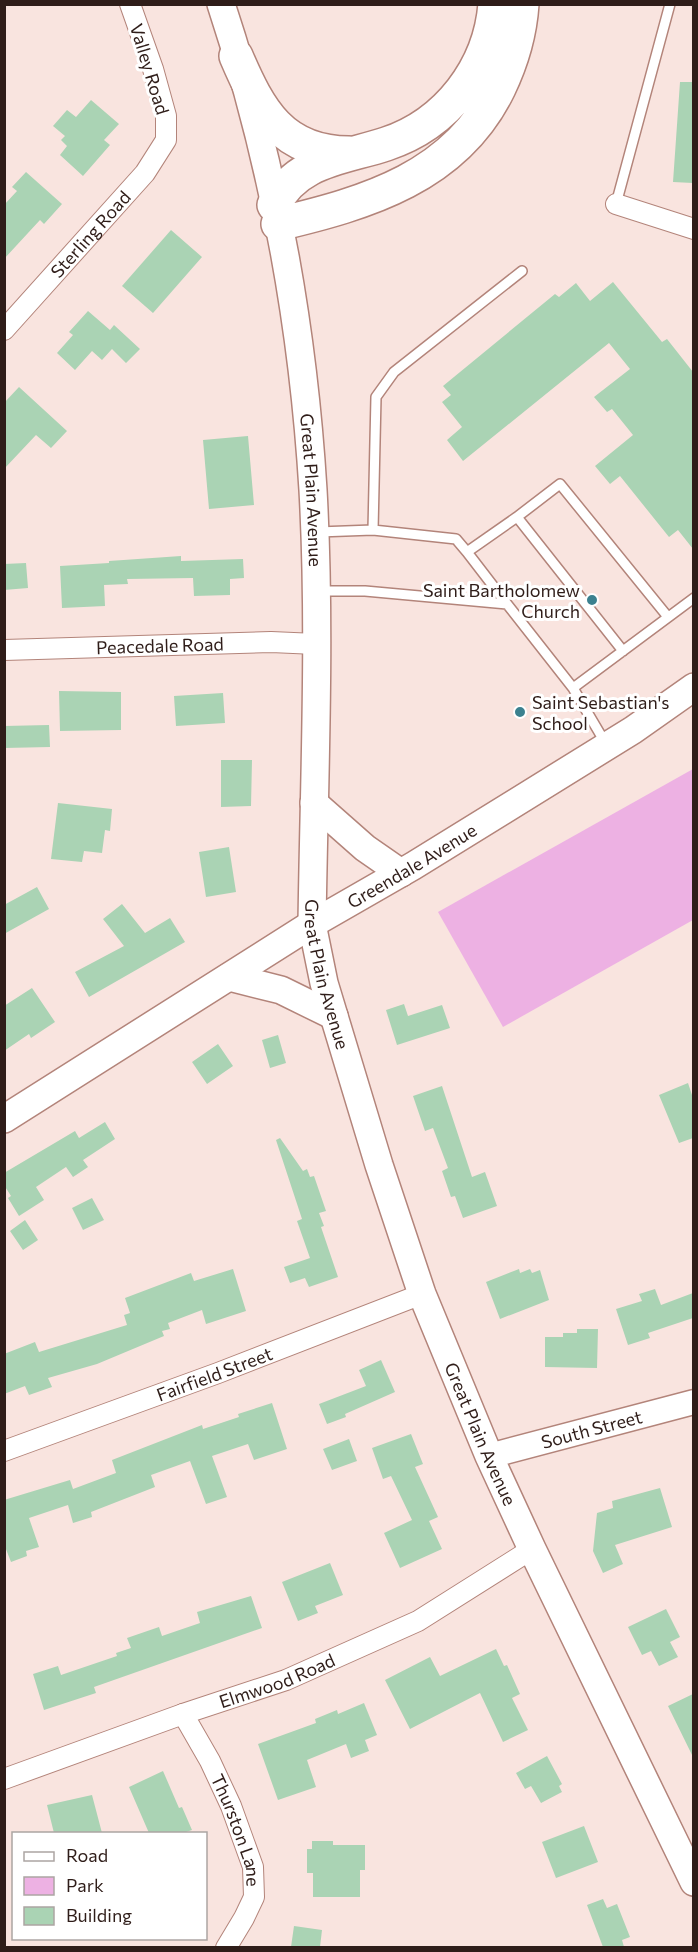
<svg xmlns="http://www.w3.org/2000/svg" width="698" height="1952" viewBox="0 0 698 1952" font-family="Commissioner,sans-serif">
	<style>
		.green { fill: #edb1e3 }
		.building { fill: #aad3b4 }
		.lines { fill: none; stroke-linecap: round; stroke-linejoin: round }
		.service-casing { stroke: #b3847a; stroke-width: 12 }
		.minor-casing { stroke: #b3847a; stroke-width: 22 }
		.tertiary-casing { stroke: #b3847a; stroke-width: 27 }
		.secondary-casing { stroke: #b3847a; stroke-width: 30 }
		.motorway-casing { stroke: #b3847a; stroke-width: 36 }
		.service { stroke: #fff; stroke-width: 9 }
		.minor { stroke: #fff; stroke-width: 20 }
		.tertiary { stroke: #fff; stroke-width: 24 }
		.secondary { stroke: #fff; stroke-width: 27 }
		.motorway { stroke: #fff; stroke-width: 33 }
		.poi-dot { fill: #3c818f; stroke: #fff; stroke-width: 2 }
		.labels { text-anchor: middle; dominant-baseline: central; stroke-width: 6; stroke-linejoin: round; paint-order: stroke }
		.street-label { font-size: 18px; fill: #2f1d19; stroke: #fff }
		.poi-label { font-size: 18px; fill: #2f1d19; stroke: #fff; text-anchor: end }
	</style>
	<rect width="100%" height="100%" fill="#f9e4df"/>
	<!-- green -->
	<path class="green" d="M693,769V920L503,1027L438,912Z"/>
	<!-- building -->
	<path class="building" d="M680,82H693V183L673,182Z
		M91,100L119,124L104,140L110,145L83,176L60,155L67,146L61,140L65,136L53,126L67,110L76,117Z
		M26,172L62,204L44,224L40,220L4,259V205L17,191L12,187Z
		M171,230L202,257L153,313L122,286Z
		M613,282L662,342L667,339L693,372V549L678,530L669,537L620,476L610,484L595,466L633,435L612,409L607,412L594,397L630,369L609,343L463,461L447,440L462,427L442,402L451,395L443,386L555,294L559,297L576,283L590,301Z
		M88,311L110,330L114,325L140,349L126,363L112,349L102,360L92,351L75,370L57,353L73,335L69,332Z
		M19,387L67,431L51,448L36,435L4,469V403Z
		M248,436L254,505L209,509L203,440Z
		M181,556V561L243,559L244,578L230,579V595L194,596L193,578L127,579L128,584L104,585L105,606L62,608L60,566L109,563V561Z
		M26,563L28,588L4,590V564Z
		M59,691L121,692V730L60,731Z
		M223,693L225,723L176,726L174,696Z
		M49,725L50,747L4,748V726Z
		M221,760H252L251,806L221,807Z
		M58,803L112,809L110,831L105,830L102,853L84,851L82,862L51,859Z
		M229,847L236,892L206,897L199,852Z
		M37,887L49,909L4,934V905Z
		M122,904L145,933L170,918L185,942L89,997L75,972L124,946L103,919Z
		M32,988L55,1022L31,1038L29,1034L4,1051V1006Z
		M404,1004L408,1016L442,1005L450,1028L397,1045L386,1010Z
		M278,1035L286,1063L270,1068L262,1040Z
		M218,1044L233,1066L207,1084L192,1062Z
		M688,1083L693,1098V1138L679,1143L659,1095Z
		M442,1086L472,1177L485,1172L497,1206L463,1218L455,1196L451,1197L442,1171L448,1168L433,1128L425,1131L413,1096Z
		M105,1122L115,1139L83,1160L88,1167L73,1177L66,1167L36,1187L44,1200L19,1216L8,1198L11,1196L4,1185V1173L75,1131L79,1138Z
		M280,1138L303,1171L307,1169L310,1177L314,1176L326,1211L319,1213L324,1226L321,1227L338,1277L309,1287L305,1278L290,1283L284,1267L310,1258L297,1221L302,1219L276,1140Z
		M92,1198L104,1220L83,1230L72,1208Z
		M25,1220L38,1240L23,1250L10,1231Z
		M233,1269L246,1311L206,1324L202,1310L168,1323L170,1329L162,1331L164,1336L97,1364L48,1378L52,1387L29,1395L25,1386L4,1394V1354L35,1342L39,1352L127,1325L124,1315L130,1313L125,1298L191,1273L194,1281Z
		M519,1269L520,1273L530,1269L532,1273L540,1270L549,1300L500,1319L486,1282Z
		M655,1289L661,1305L693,1293V1318L648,1333L650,1338L628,1345L616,1309L642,1301L639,1294Z
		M577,1329H598L597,1368L545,1367V1337H563V1333H577Z
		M381,1360L395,1392L345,1414L346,1417L327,1424L319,1404L366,1386L359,1370Z
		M272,1403L287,1449L254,1460L248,1444L212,1456L227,1497L206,1504L190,1461L151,1475L155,1487L91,1512L92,1517L73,1523L68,1505L29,1518L39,1547L26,1551L27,1556L11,1562L4,1544V1500L70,1480L73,1489L116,1473L112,1460L202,1425L203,1429L239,1417L238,1414Z
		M411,1434L423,1464L415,1467L438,1517L429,1521L442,1549L400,1568L384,1533L412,1520L391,1476L383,1479L372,1448Z
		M349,1439L357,1461L332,1470L323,1449Z
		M660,1488L672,1527L615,1545L623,1564L603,1573L593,1551L597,1513L613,1508L612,1501Z
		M330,1563L343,1595L315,1606L318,1613L298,1621L282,1582Z
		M251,1596L262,1628L94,1687L96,1693L44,1710L33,1674L58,1666L61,1675L117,1656L116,1653L131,1648L127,1638L159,1627L162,1636L200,1623L197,1612Z
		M666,1609L680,1637L670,1642L678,1657L659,1666L651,1651L642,1655L628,1627Z
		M496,1649L504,1666L507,1665L520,1694L512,1698L528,1730L503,1742L480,1693L410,1729L385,1680L430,1657L440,1676Z
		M693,1694V1757L668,1706Z
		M364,1703L377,1735L365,1740L369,1751L351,1758L346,1744L307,1760L316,1787L278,1800L258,1744L316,1723L315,1719L337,1710L338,1714Z
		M547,1756L562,1784L559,1786L562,1792L541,1803L531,1786L525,1789L516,1773Z
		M163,1771L179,1808L182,1807L192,1830L183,1833H149L129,1787Z
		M92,1795L102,1833H54L47,1805Z
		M584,1826L598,1862L556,1878L542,1842Z
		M312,1841H333V1845H365V1870H360V1897H313V1873H307V1849H312Z
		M603,1899L607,1908L617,1904L630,1937L622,1940L624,1947H603L587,1905Z
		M294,1926L322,1930L320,1947H291Z"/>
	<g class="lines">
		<!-- service casing -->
		<g class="service-casing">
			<path id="service" d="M616,204L670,4
				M373,530L376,397L394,372L522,271
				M318,532L373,530L456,539L467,552L517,517
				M467,552L507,604
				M318,591H365L507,604L573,688L606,744
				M623,651L517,517L560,484L668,617
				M573,688L694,598"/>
		</g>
		<!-- minor casing -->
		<g class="minor-casing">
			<g id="minor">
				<path d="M616,204L694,229"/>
				<path id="s1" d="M4,330L145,173L166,140V116L153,69L130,4"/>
				<path id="s2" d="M4,650L271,642L316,644"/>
				<path id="s3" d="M4,1451L218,1373L422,1294"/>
				<path id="s4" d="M183,1714L210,1761L231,1806L253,1867L254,1897L244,1918L226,1948"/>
				<path id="s5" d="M4,1779L183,1714L286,1680L418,1621L532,1549"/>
			</g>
		</g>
		<!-- tertiary casing -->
		<g class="tertiary-casing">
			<g id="tertiary">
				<path id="s6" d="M489,1456L694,1402"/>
			</g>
		</g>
		<!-- secondary casing -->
		<g class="secondary-casing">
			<g id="secondary">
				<path id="s7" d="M221,4C273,161 303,326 313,490C321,634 314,780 312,924L324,983L379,1165L422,1294L489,1456L532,1549L694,1882"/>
				<path d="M314,803L365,848L401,873"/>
				<path d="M229,977L281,990L334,1016"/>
				<path id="s8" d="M4,1119L312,924L413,866L633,730L694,687"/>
			</g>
		</g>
		<!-- motorway casing -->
		<g class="motorway-casing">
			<path id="motorway" d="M236,56C259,110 282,153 349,153
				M274,205C296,160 344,158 386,144C447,124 490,68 495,4
				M278,224C367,203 456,177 499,88C512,61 520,34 522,4"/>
		</g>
		<!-- service -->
		<use href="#service" class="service"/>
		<!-- minor -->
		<use href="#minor" class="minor"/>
		<!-- tertiary -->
		<use href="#tertiary" class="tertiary"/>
		<!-- secondary -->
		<use href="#secondary" class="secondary"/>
		<!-- motorway -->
		<use href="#motorway" class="motorway"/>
	</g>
	<!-- markers -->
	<g class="poi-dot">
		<circle cx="592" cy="600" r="6"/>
		<circle cx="520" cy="712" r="6"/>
	</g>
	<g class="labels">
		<!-- street labels -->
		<g class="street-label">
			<text transform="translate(150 69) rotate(73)">Valley Road</text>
			<text stroke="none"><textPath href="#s1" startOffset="129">Sterling Road</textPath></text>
			<text stroke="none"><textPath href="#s7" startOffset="496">Great Plain Avenue</textPath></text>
			<text stroke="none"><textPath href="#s2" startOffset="156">Peacedale Road</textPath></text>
			<text stroke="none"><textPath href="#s8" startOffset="480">Greendale Avenue</textPath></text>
			<text stroke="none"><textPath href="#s7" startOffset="982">Great Plain Avenue</textPath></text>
			<text stroke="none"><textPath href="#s3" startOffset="224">Fairfield Street</textPath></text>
			<text stroke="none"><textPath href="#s6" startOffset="106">South Street</textPath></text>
			<text stroke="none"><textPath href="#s7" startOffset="1468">Great Plain Avenue</textPath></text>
			<text stroke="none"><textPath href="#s5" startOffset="290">Elmwood Road</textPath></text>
			<text stroke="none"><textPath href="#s4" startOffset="129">Thurston Lane</textPath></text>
		</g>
		<!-- poi labels -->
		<g class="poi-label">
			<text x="580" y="590">Saint Bartholomew<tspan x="580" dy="21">Church</tspan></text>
			<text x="532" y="702" text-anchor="start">Saint Sebastian's<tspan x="532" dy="21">School</tspan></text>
		</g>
	</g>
	<!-- border -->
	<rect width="698" height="1952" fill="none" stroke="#2f1d19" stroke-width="12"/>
	<!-- legend -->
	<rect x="12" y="1832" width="195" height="108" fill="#ffffff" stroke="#aca5a3" stroke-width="1.5"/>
	<rect x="24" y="1852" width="30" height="9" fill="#ffffff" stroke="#aca5a3" stroke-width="1.5"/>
	<text x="66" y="1862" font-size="18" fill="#2f1d19">Road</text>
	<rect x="24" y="1877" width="30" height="18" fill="#edb1e3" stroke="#aca5a3" stroke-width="1.5"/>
	<text x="66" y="1892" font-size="18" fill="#2f1d19">Park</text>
	<rect x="24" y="1907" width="30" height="18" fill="#aad3b4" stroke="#aca5a3" stroke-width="1.5"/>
	<text x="66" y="1922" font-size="18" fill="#2f1d19">Building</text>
</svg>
